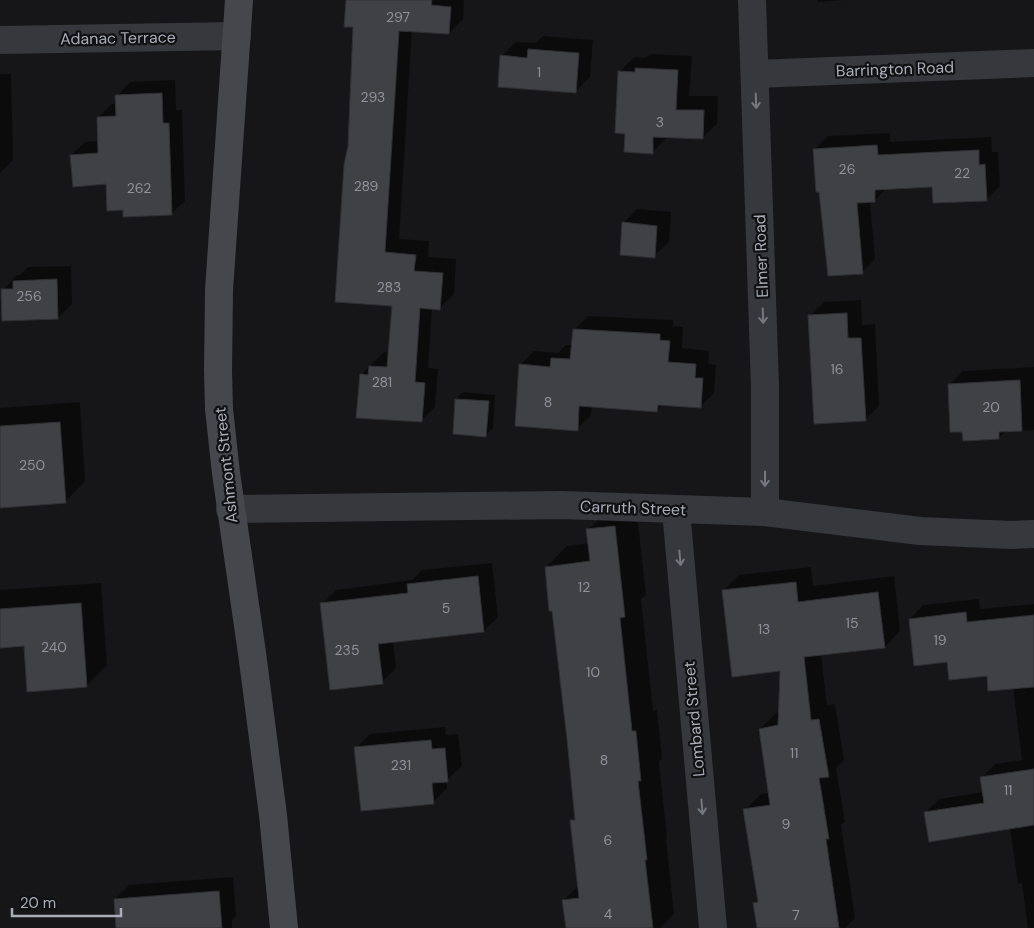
<svg xmlns="http://www.w3.org/2000/svg" width="1034" height="928" viewBox="0 0 1034 928" font-family="'DM Sans',sans-serif">
	<style>
		.shadow { fill: #0007 }
		.building { fill: #404145; stroke: #303034 }
		.lines { fill: none; stroke-linecap: round; stroke-linejoin: round }
		.street { stroke: #37383d; stroke-width: 28 }
		.secondary { stroke: #45474d; stroke-width: 28 }
		.oneway { stroke: #757881 }
		.labels { text-anchor: middle; dominant-baseline: central; stroke-width: 4.5; stroke-linejoin: round; paint-order: stroke }
		.number-label { font-size: 14px; fill: #8e929b }
		.street-label { font-size: 16px; fill: #a8adb8; stroke: #111113 }
	</style>
	<rect width="100%" height="100%" fill="#161618"/>
	<!-- shadow -->
	<path class="shadow" d="M347,0H464L463,19L449,33L412,30L399,239L429,241L428,257L456,259L454,294L440,308H432L428,368L438,369L435,407L421,421L361,375L384,352L389,353L393,305L349,146L355,26Z
		M817,0H845L817,2Z
		M543,36L593,40L590,77L576,91L502,56L516,42L536,43Z
		M650,54L692,56L689,96H718L717,124L702,138L666,136V138L652,153L627,133L620,71L634,57L646,58Z
		M0,74H11L13,160L0,173Z
		M175,80L176,110H182L185,201L171,214L124,208L108,183L71,155L85,142L99,141L98,117L112,104H117V96L130,82Z
		M890,133V142L991,137L992,152H998L1000,186L987,199L933,186L887,188L874,201H870L875,259L862,272L815,149L828,136Z
		M637,209L671,212L669,242L654,256L623,223Z
		M71,266L72,304L58,318L3,290L17,275H20L28,267Z
		M861,300L862,325L875,324L879,406L865,420L810,316L824,302Z
		M588,316L673,320V326L683,327L682,348L709,351L708,364L716,365L714,393L700,407L663,404L657,411L592,406L591,415L577,429L520,365L534,351L558,353L566,345H573L575,329Z
		M1034,367V430L1006,431L999,438L964,431L949,385L963,371Z
		M463,392L495,395L493,428L486,435L456,399Z
		M80,402L85,481L65,502L0,507V408Z
		M636,505L646,595L641,599L653,711L657,710L662,758L659,762L667,838L666,839L674,914L660,928H567L564,900L579,885L572,821L576,816L553,609L546,567L567,546L589,543L588,530L609,509Z
		M492,563L498,617L484,631L393,641L396,668L382,682L322,604L336,590L412,580L422,570Z
		M811,567L813,586L894,576L900,631L885,647L821,654L827,705L835,704L844,760L836,768L845,822L841,825L855,918L845,928H758L754,903L759,899L745,810L761,794L770,793L760,729L776,713L780,712L781,670L723,591L739,575Z
		M101,583L107,665L86,686L25,645L0,646V590Z
		M979,599L980,609L1034,604V928H1028L1022,883L1018,884L1010,828L926,812L939,799L984,792L982,777L995,764L1022,760L1013,688L988,674L948,661L910,619L923,605Z
		M445,727L446,735L458,734L462,766L447,780V788L433,803L356,748L370,734Z
		M233,877L236,916L232,920V928H117L115,899L129,885Z"/>
	<!-- building -->
	<path class="building" d="M346,0H432L431,5L451,7L449,34L399,31L385,252L416,255L414,271L443,273L440,310L420,308L415,382L425,383L422,422L356,418L360,374L368,375L369,366L387,367L392,306L335,302L344,165L348,146L353,27H344Z
		M528,49L579,53L576,93L498,87L500,55L527,58Z
		M635,68L678,70L676,110H704L703,139L653,137V154L624,152L625,134L615,133L618,71L635,72Z
		M162,93L163,123H169L172,215L123,217V210L107,211L106,184L73,187L70,155L98,153L97,117L116,116L115,95Z
		M877,145L878,155L979,150V165L985,164L987,201L933,203L932,187L875,190V202L857,203L863,274L828,276L819,192H816L813,149Z
		M622,222L657,226L655,258L620,255Z
		M57,279L58,319L2,321L1,289H13V281Z
		M847,313L848,338H861L866,421L814,424L808,315Z
		M573,329L660,334V340L670,341L668,362L696,364L695,378H703L701,408L658,405L657,412L579,406L578,431L515,426L519,364L550,367L551,358L570,359Z
		M1020,380L1022,431L999,432V439L963,441L962,432H950L948,384Z
		M455,399L489,401L486,437L453,434Z
		M60,422L66,503L0,508V426Z
		M615,526L625,617L620,618L632,731H636L641,781H638L647,860H645L653,928H566L562,900L579,898L570,820H575L567,739L552,611H549L545,567L590,561L586,529Z
		M478,576L484,632L378,644L383,684L330,690L320,603L408,593L407,584Z
		M796,582L798,602L878,592L885,648L804,657L811,720L819,719L829,777L819,778L829,839H826L839,928H757L753,903L758,902L743,809L770,805L759,729L778,725L780,671L732,677L722,590Z
		M81,603L87,687L27,692L24,646L0,648V609Z
		M966,612L967,622L1034,615V687L988,691L987,676L949,680L947,662L914,666L909,619Z
		M431,740L432,749L445,748L448,782L432,783L434,804L361,811L354,747Z
		M1034,769V825L929,842L924,812L984,803L980,777Z
		M219,891L222,928H116L114,899Z"/>
	<g class="lines">
		<!-- street -->
		<path class="street" d="M752,0L765,388V512
			M0,40L237,36
			M755,74L1034,63
			M230,509L561,505L765,512L920,531L1011,535L1034,534
			M676,510L713,928"/>
		<!-- secondary -->
		<path class="secondary" d="M239,0L219,290L218,371L219,409L226,473L252,653L273,815L284,928"/>
	</g>
	<!-- one-way arrows -->
	<defs><path id="oneway-shaft" d="M-6 0H5M1.5-3L5.5 0L1.5 3" fill="none" stroke-width="1.6" stroke-linecap="round" stroke-linejoin="round" transform="scale(1.25)"/></defs>
	<g class="oneway">
		<use href="#oneway-shaft" transform="translate(756 101) rotate(88)"/>
		<use href="#oneway-shaft" transform="translate(763 316) rotate(88)"/>
		<use href="#oneway-shaft" transform="translate(765 479) rotate(90)"/>
		<use href="#oneway-shaft" transform="translate(680 558) rotate(85)"/>
		<use href="#oneway-shaft" transform="translate(702 807) rotate(85)"/>
	</g>
	<g class="labels">
		<!-- number labels -->
		<g class="number-label">
			<text x="398" y="17">297</text>
			<text x="539" y="72">1</text>
			<text x="373" y="97">293</text>
			<text x="660" y="122">3</text>
			<text x="847" y="169">26</text>
			<text x="962" y="173">22</text>
			<text x="366" y="186">289</text>
			<text x="139" y="188">262</text>
			<text x="389" y="287">283</text>
			<text x="29" y="296">256</text>
			<text x="837" y="369">16</text>
			<text x="382" y="382">281</text>
			<text x="548" y="402">8</text>
			<text x="991" y="407">20</text>
			<text x="32" y="465">250</text>
			<text x="584" y="587">12</text>
			<text x="446" y="608">5</text>
			<text x="852" y="623">15</text>
			<text x="764" y="629">13</text>
			<text x="940" y="640">19</text>
			<text x="54" y="647">240</text>
			<text x="347" y="650">235</text>
			<text x="593" y="672">10</text>
			<text x="794" y="753">11</text>
			<text x="604" y="760">8</text>
			<text x="401" y="765">231</text>
			<text x="1008" y="790">11</text>
			<text x="786" y="824">9</text>
			<text x="608" y="840">6</text>
			<text x="608" y="914">4</text>
			<text x="796" y="915">7</text>
		</g>
		<!-- street labels -->
		<g class="street-label">
			<text transform="translate(118 38) rotate(-1)">Adanac Terrace</text>
			<text transform="translate(895 69) rotate(-2)">Barrington Road</text>
			<text transform="translate(761 256) rotate(-92)">Elmer Road</text>
			<text transform="translate(226 465) rotate(-96)">Ashmont Street</text>
			<text transform="translate(633 508) rotate(2)">Carruth Street</text>
			<text transform="translate(694 719) rotate(-95)">Lombard Street</text>
		</g>
	</g>
	<!-- scale -->
	<path d="M12 908v8h109v-8" fill="none" stroke="#a8adb8" stroke-width="2.5"/>
	<text x="20" y="908" font-size="15" fill="#a8adb8" stroke="#111113" stroke-width="4" paint-order="stroke">20 m</text>
</svg>
